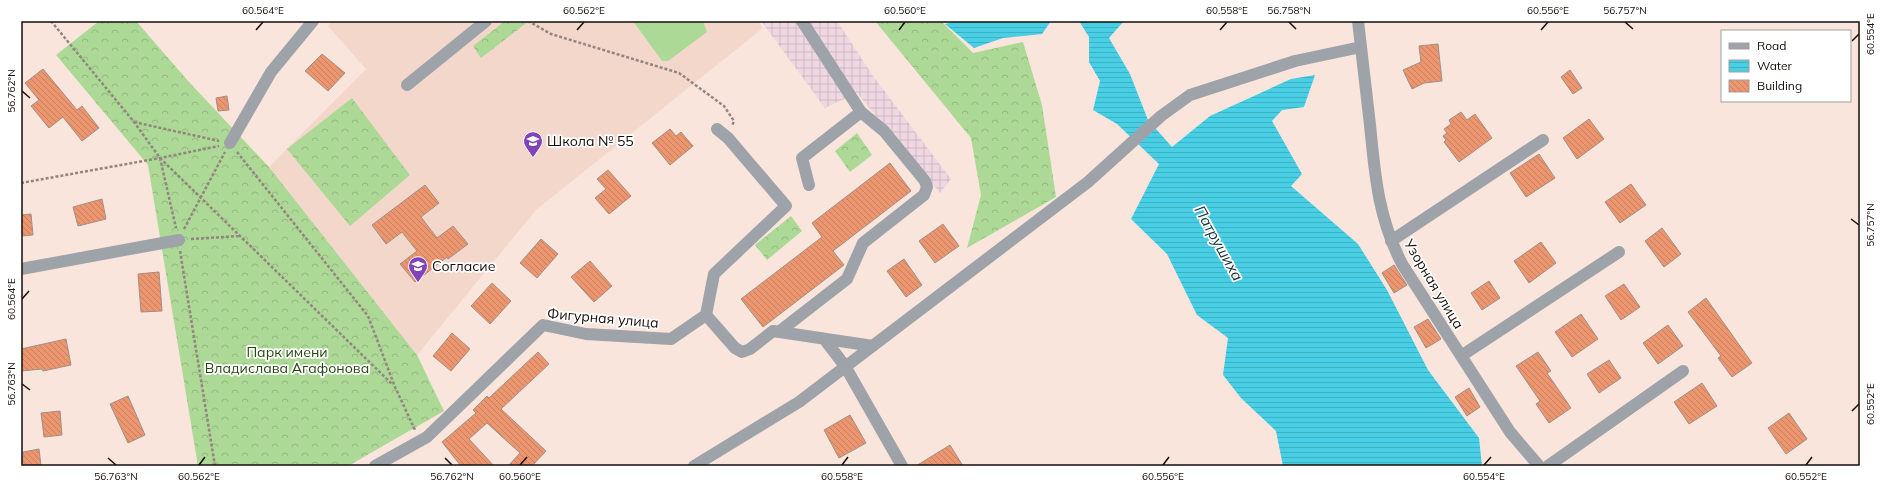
<svg xmlns="http://www.w3.org/2000/svg" width="1881" height="487" viewBox="0 0 1881 487" font-family="Mulish,sans-serif">
	<style>
		.built { fill: #f3d7cb }
		.industrial { fill: url(#industrial-grid) }
		.grass { fill: #add996 }
		.forest { fill: url(#forest-crowns) }
		.water { fill: url(#water-rules) }
		.building { fill: url(#building-back-hatch); stroke: #a28f87 }
		.lines { fill: none; stroke-linecap: round; stroke-linejoin: round }
		.path { stroke: #93857f; stroke-width: 2.5; stroke-dasharray: 3 2; stroke-linecap: butt }
		.minor { stroke: #9ea2a9; stroke-width: 12 }
		.ticks { fill: none; stroke: #150e0b; stroke-width: 1.5 }
		.labels { text-anchor: middle; dominant-baseline: central; stroke-width: 3.5; stroke-linejoin: round; paint-order: stroke }
		.poi-label { font-size: 14px; fill: #150e0b; stroke: #fff; text-anchor: start }
		.street-label { font-size: 14px; fill: #150e0b; stroke: #fff }
		.park-label { font-size: 14px; fill: #264610; stroke: #fff }
		.water-label { font-size: 15px; font-style: italic; fill: #172e32; stroke: #fff }
		.neatline { fill: none; stroke: #150e0b; stroke-width: 1.5 }
		.ticks-label { font-size: 10px; text-anchor: middle; fill: #150e0b }
	</style>
	<defs>
		<pattern id="industrial-grid" width="8" height="8" patternUnits="userSpaceOnUse"><rect width="8" height="8" fill="#f0d8e2"/><path d="M0 4h8M4 0v8" fill="none" stroke="#cdb8c1"/></pattern>
		<pattern id="forest-crowns" width="20" height="18" patternUnits="userSpaceOnUse"><rect width="20" height="18" fill="#add996"/><path d="M2 6a3 3 0 1 1 6 0M12 15a3 3 0 1 1 6 0" fill="none" stroke="#94b980"/></pattern>
		<pattern id="water-rules" width="6" height="5" patternUnits="userSpaceOnUse"><rect width="6" height="5" fill="#48cfe5"/><path d="M0 2.5h6" fill="none" stroke="#3eb1c3"/></pattern>
		<pattern id="building-back-hatch" width="6" height="6" patternUnits="userSpaceOnUse"><rect width="6" height="6" fill="#ec966f"/><path d="M-1 5l2 2M0 0l6 6M5-1l2 2" fill="none" stroke="#ca805f"/></pattern>
	</defs>
	<rect width="100%" height="100%" fill="#f9e5dc"/>
	<!-- built -->
	<path class="built" d="M330,21H759L763,28L536,210L417,355L269,167L366,69L328,26Z"/>
	<!-- industrial -->
	<path class="industrial" d="M761,21H837L873,76L951,179L940,193L857,93L825,108Z"/>
	<!-- grass -->
	<path class="grass" d="M633,21H703L707,32L668,61H662Z"/>
	<!-- forest -->
	<path class="forest" d="M99,21H136L189,82L269,167L417,355L444,411L348,466H198L148,165L56,55Z
		M505,21H529L481,58L473,46Z
		M875,21H941L973,53L1023,42L1042,105L1056,197L967,248L981,195L971,138Z
		M352,98L410,175L350,226L287,149Z
		M857,133L872,155L850,172L835,151Z
		M791,216L802,231L767,260L755,245Z"/>
	<!-- water -->
	<path class="water" d="M957,21H1051L1042,34L1003,38L974,48L945,24Z
		M1079,21H1124L1109,38L1130,74L1148,120L1172,147L1210,116L1291,79L1315,75L1304,107L1282,110L1272,121L1302,174L1291,186L1358,244L1387,290L1428,370L1479,438L1482,466H1283L1276,431L1241,398L1223,375L1228,338L1197,315L1167,254L1131,219L1159,164L1117,124L1093,110L1100,81L1089,62V37Z"/>
	<!-- building -->
	<path class="building" d="M1438,44L1442,81L1424,83L1412,89L1403,70L1421,62L1419,46Z
		M322,54L345,73L328,91L305,71Z
		M43,69L77,110L82,106L99,128L82,141L63,117L49,128L31,106L39,100L25,83Z
		M1570,70L1582,88L1573,94L1561,77Z
		M227,96L229,110L218,111L216,98Z
		M1461,112L1467,120L1475,114L1492,138L1459,162L1444,142L1446,140L1443,136L1447,133L1444,129L1451,124L1449,120Z
		M1589,119L1604,139L1577,159L1563,138Z
		M670,129L676,136L681,132L693,146L670,165L652,143Z
		M1539,154L1555,178L1526,197L1510,173Z
		M890,163L911,191L833,251L844,265L763,327L741,299L822,237L812,223Z
		M608,170L631,196L609,214L595,198L606,189L597,179Z
		M1631,184L1646,205L1620,223L1605,202Z
		M425,185L439,203L421,217L437,238L453,226L468,244L448,259L447,257L415,282L400,264L417,251L402,232L386,244L372,225Z
		M102,199L106,219L78,226L73,207Z
		M31,214L33,235L21,236V215Z
		M943,224L959,246L935,263L919,241Z
		M1662,228L1681,254L1664,267L1645,241Z
		M541,239L558,254L537,278L520,263Z
		M1541,242L1556,263L1529,283L1514,261Z
		M904,259L922,285L906,297L887,271Z
		M590,261L612,286L594,302L571,277Z
		M1394,265L1407,285L1394,293L1382,273Z
		M159,272L162,311L141,312L138,274Z
		M1489,281L1500,298L1482,310L1471,293Z
		M492,283L511,301L490,324L471,306Z
		M1624,284L1640,307L1621,320L1605,296Z
		M1706,298L1752,363L1732,377L1718,358L1721,356L1688,312Z
		M1581,314L1598,339L1572,357L1555,332Z
		M1428,319L1441,339L1426,348L1414,327Z
		M1668,325L1683,346L1658,364L1643,343Z
		M452,333L470,349L451,371L433,356Z
		M66,339L71,365L43,371L42,369L21,371V349Z
		M538,352L549,364L501,409L546,451L532,466H508L520,453L487,423L469,439L494,466H461L442,442L476,413L473,410L487,396L489,398Z
		M1538,352L1551,371L1547,373L1571,408L1549,423L1536,404L1540,401L1516,366Z
		M1609,360L1621,378L1599,393L1587,374Z
		M1702,383L1717,406L1689,424L1674,402Z
		M1469,388L1480,407L1467,416L1455,397Z
		M128,396L145,435L128,443L110,404Z
		M60,411L62,435L44,437L41,413Z
		M1789,413L1807,439L1786,454L1768,428Z
		M850,415L866,443L839,458L824,430Z
		M950,445L963,466H916Z
		M39,449L41,466H21V456H24L23,452Z"/>
	<g class="lines">
		<!-- path -->
		<path class="path" d="M51,21L134,122L160,158L176,228
			M528,21L551,34L679,73L724,106L734,121L732,126
			M134,122L219,141
			M237,152L368,316L395,387L415,430
			M160,158L393,385
			M21,183L160,158L219,146
			M184,229L225,152
			M191,239L240,236
			M180,251L215,466"/>
		<!-- minor -->
		<path class="minor" d="M1358,21C1362,56 1366,90 1370,125C1375,176 1378,217 1402,264L1510,432L1539,466
			M407,85L486,21
			M230,143L271,72L313,21
			M809,185L802,158L861,112
			M1391,241L1543,140
			M21,269L179,240
			M706,315L714,274L786,206L728,138L717,129
			M780,331L847,279L863,243L924,195L927,187L925,181L884,131L861,112L802,21
			M825,340L845,366L902,466
			M1461,356L1619,252
			M375,466L427,437L543,325L586,334L671,339L706,315L735,348L742,352L750,349L773,331L873,346
			M694,466L799,402L1088,182L1161,116L1190,95L1295,61L1361,47
			M1548,466L1683,371"/>
	</g>
	<!-- ticks -->
	<path class="ticks" d="M1289,22L1296,29M1625,22L1633,29M256,30L263,22M577,30L584,22M899,30L905,22M1220,30L1227,22M1541,30L1548,22M1852,41L1859,34M22,91L30,98M1851,219L1859,225M22,299L29,291M22,384L30,390M1852,411L1859,404M108,458L116,465M445,458L452,465M199,465L205,457M520,465L527,457M842,465L848,457M1163,465L1169,457M1484,465L1491,457M1806,465L1812,457"/>
	<!-- icons -->
	<defs>
		<g id="school-pin" transform="scale(1)"><path d="M0 17L-7.5 6A9.5 9.5 0 1 1 7.5 6Z" fill="#8243b8" stroke="#fff"/><path d="M0-5L7-2L0 1L-7-2ZM-4 1L0 2.5L4 1V4Q0 6-4 4Z" fill="#fff"/></g>
	</defs>
	<g fill-rule="evenodd">
		<use href="#school-pin" x="533" y="141"/>
		<use href="#school-pin" x="418" y="266"/>
	</g>
	<g class="labels">
		<!-- poi labels -->
		<g class="poi-label">
			<text x="547" y="141">Школа № 55</text>
			<text x="432" y="266">Согласие</text>
		</g>
		<!-- street labels -->
		<g class="street-label">
			<text transform="translate(1434 284) rotate(59)">Узорная улица</text>
			<text transform="translate(603 318) rotate(5)">Фигурная улица</text>
		</g>
		<!-- park labels -->
		<g class="park-label">
			<text x="287" y="352">Парк имени<tspan x="287" dy="16">Владислава Агафонова</tspan></text>
		</g>
		<!-- water labels -->
		<g class="water-label">
			<text transform="translate(1219 243) rotate(61)">Патрушиха</text>
		</g>
	</g>
	<!-- border -->
	<rect width="1881" height="487" fill="none" stroke="#ffffff" stroke-width="44"/>
	<!-- legend -->
	<rect x="1721" y="30" width="130" height="72" fill="#ffffff" stroke="#a19f9d"/>
	<rect x="1729" y="43" width="20" height="6" fill="#9ea2a9" stroke="#a19f9d"/>
	<text x="1757" y="50" font-size="12" fill="#150e0b">Road</text>
	<rect x="1729" y="60" width="20" height="12" fill="url(#water-rules)" stroke="#a19f9d"/>
	<text x="1757" y="70" font-size="12" fill="#150e0b">Water</text>
	<rect x="1729" y="80" width="20" height="12" fill="url(#building-back-hatch)" stroke="#a19f9d"/>
	<text x="1757" y="90" font-size="12" fill="#150e0b">Building</text>
	<rect x="22" y="22" width="1837" height="443" class="neatline"/>
	<g class="ticks-label">
		<text x="263" y="14">60.564°E</text>
		<text x="584" y="14">60.562°E</text>
		<text x="905" y="14">60.560°E</text>
		<text x="1227" y="14">60.558°E</text>
		<text x="1289" y="14">56.758°N</text>
		<text x="1548" y="14">60.556°E</text>
		<text x="1625" y="14">56.757°N</text>
		<text transform="translate(1870 34) rotate(-90)" y="4">60.554°E</text>
		<text transform="translate(11 91) rotate(-90)" y="4">56.762°N</text>
		<text transform="translate(1870 225) rotate(-90)" y="4">56.757°N</text>
		<text transform="translate(11 299) rotate(-90)" y="4">60.564°E</text>
		<text transform="translate(11 384) rotate(-90)" y="4">56.763°N</text>
		<text transform="translate(1870 404) rotate(-90)" y="4">60.552°E</text>
		<text x="116" y="480">56.763°N</text>
		<text x="199" y="480">60.562°E</text>
		<text x="452" y="480">56.762°N</text>
		<text x="520" y="480">60.560°E</text>
		<text x="842" y="480">60.558°E</text>
		<text x="1163" y="480">60.556°E</text>
		<text x="1484" y="480">60.554°E</text>
		<text x="1806" y="480">60.552°E</text>
	</g>
</svg>
